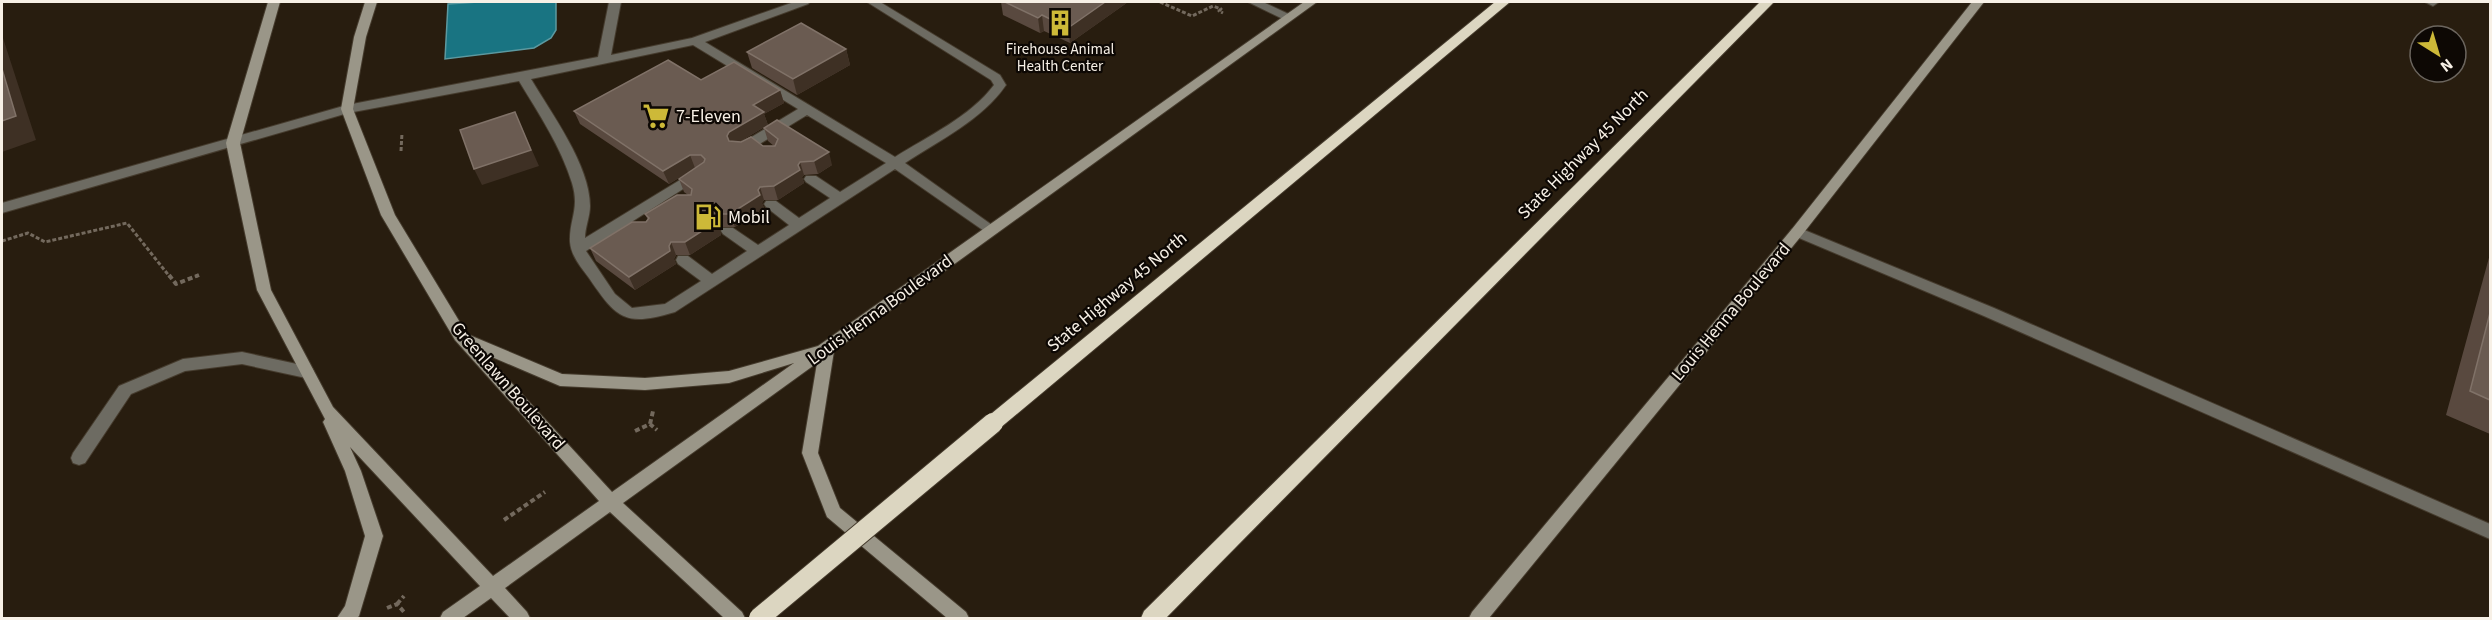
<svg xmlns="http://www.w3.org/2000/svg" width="2492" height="620" viewBox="0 0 2492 620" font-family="'Source Sans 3',sans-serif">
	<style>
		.water { fill: #197482; stroke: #5c99a0; stroke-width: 1.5 }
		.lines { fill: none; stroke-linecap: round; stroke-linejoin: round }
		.lane-casing { stroke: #453b2d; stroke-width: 2 }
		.secondary-casing { stroke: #453b2d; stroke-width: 2 }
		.highway-casing { stroke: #453b2d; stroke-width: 2 }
		.path-far1 { stroke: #73695d; stroke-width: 3; stroke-dasharray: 4 2; stroke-linecap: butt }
		.path { stroke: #73695d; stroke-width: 4; stroke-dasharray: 5 3; stroke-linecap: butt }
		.lane { fill: #6d6b62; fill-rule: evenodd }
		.secondary { fill: #9a9688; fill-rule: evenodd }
		.highway { fill: #dcd6c1; fill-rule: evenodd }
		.highway-bridge-casing { stroke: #453b2d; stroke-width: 22; stroke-linecap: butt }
		.highway-bridge { stroke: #dcd6c1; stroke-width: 20 }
		.wall { fill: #59493f }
		.shaded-wall { fill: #3e3024 }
		.building { fill: #6a5b51; stroke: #807268; stroke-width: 1.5 }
		.labels { text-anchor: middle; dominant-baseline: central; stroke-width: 4.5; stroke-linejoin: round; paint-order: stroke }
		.far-poi-label { font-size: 15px; fill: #f7f0e6; stroke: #0d0804 }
		.poi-label { font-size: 18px; fill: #f7f0e6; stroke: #0d0804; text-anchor: start }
		.street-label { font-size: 18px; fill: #f7f0e6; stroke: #0d0804 }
	</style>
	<rect width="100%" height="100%" fill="#281d0f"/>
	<!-- water -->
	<path class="water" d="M478,2H556V30L551,38L534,48L445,59L448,4Z"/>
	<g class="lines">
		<!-- lane casing -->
		<g class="lane-casing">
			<path id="lane" d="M609,2H621L611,55L692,38L794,2H810L808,4L705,42L895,157C928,136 970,117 994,85L991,80L867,2H880L1000,75L1006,85C982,120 940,140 905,163L999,230L997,233H987L895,169L675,312C625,327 617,319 589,278C581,267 571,256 570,242C569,219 580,209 572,183C561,147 539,114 519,81L348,113L2,213V203L347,105L598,57ZM693,45L798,109L735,147L733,150L735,153H745L807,115L886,163L840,192L816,176H806L804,179L806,182L830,198L799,218L776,201H766L764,204L766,207L789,225L758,245L733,228H723L721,231L723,234L747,251L712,274L688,256H678L676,260L678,264L701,281L665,304L632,308L615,294L586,251L705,175L703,172H693L585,238C585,227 590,217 590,206C590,165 551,113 531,79Z
				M1248,2H1263L1295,17L1289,21L1285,20Z
				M2425,2H2439L2433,6Z
				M1797,227L1994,308L2490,524V539L1984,316L1792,235L1790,232L1792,229Z
				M242,352L306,366L312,368L314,372L312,376L306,378L242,364L185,371L131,394L85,463L79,465L73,463L71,458L73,453L119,386L183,359Z"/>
		</g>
		<!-- secondary casing -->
		<g class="secondary-casing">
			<path id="secondary" d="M268,2H280L240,143L271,290L333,407L493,576L599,501L455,340L381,215L341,109L354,37L365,2H377L366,37L353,109L395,215L467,334L562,374L645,378L729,371L818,346L1304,2H1317L834,351L818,453L840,508L966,612L969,618H947L827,517L802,453L817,363L623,503L742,612L745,618H724L610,512L505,588L527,612L530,618H510L491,598L463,618H440L443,612L480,586L350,447L361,471L383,536L359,616L357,618H337L345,606L365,536L345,471L323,422L325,419L257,290L226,143ZM485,354L560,386L645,390L729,383L794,363L612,492Z
				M1972,2H1984L1802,235L1489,618H1469L1472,612L1792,229Z"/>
		</g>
		<!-- highway casing -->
		<g class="highway-casing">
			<path id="highway" d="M1495,2H1510L1000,428L993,431L986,428L983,423L986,418Z
				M1760,2H1774L1166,618H1141L1144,611Z"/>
		</g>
		<!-- path-far1 -->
		<path class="path-far1" d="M1160,2L1192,16L1213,6L1221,9L1219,11L1223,13
			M401,151L402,133
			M2,241L28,233L45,242L127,223L170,277
			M195,277L199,275"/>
		<!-- path -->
		<path class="path" d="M169,275L176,284L199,275
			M650,424L653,411
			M635,431L650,424L657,430
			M504,520L545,492
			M397,604L404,596
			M387,608L397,604L404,612"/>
		<!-- lane -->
		<use href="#lane" class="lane"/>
		<!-- secondary -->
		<use href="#secondary" class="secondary"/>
		<!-- highway -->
		<use href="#highway" class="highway"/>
		<!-- highway-bridge casing -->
		<g class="highway-bridge-casing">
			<path id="highway-bridge" d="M759,618L993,423"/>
		</g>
		<!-- highway-bridge -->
		<use href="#highway-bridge" class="highway-bridge"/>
	</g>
	<!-- wall -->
	<path class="wall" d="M1001,2H1128L1070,43L1044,31L1040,33L1003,15Z
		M846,49L850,65L797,95L752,68L747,52Z
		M701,80L780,90L784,103L764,114L768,125L739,142L763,146H774L768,141L764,128L832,165L818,174L804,175L802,177L804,183L778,200H764L762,203L764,208L735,227H721L720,231L721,235L690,255H676L674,259L676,264L635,290L596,261L590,248L646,222L648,220L645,214L688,195L684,192L679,179L695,168L669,184L580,124L574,111Z
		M2490,254V434L2446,415Z"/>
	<!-- shaded-wall -->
	<path class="shaded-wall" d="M1105,2H1128L1070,43L1068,28Z
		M1042,15L1044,31L1040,33L1038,18Z
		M2,35L36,140L2,152Z
		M846,49L850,65L797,95L793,79Z
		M780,90L784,103L764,114L768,125L734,145L731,149L727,136L753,105Z
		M515,112L539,166L482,185L474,169Z
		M829,152L832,165L818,174L814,161Z
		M690,155L695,168L669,184L663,171Z
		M800,162L804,175L802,177L804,183L778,200L774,186Z
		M760,187L764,200L762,203L764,208L735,227L730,214L758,190Z
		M716,214L721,227L720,231L721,235L690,255L685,242L714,219Z
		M671,242L676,255L674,259L676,264L635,290L629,277L669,246Z"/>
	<!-- building -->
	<path class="building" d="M1005,2H1105L1068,28L1042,15L1038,18Z
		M801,23L846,49L793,79L747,52Z
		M668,60L701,80L734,62L780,90L753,105L764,112L729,132L727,136L729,141L741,142L751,137L763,146H775L778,139L764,128L777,120L829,152L814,161L800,162L798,165L800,170L774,186L760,187L758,190L760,195L730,214H716L714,219L716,222L685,242H671L669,246L670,251L629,277L590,248L632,222H646L649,218L645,214L677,195H691L692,189L679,179L704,162L705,159L701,155H690L663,171L574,111Z
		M2,69L16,116L2,121Z
		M515,112L531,150L474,169L460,130Z
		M2490,313V400L2470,391Z"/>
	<!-- icons -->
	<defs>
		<g id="building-bare" transform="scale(2.07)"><path d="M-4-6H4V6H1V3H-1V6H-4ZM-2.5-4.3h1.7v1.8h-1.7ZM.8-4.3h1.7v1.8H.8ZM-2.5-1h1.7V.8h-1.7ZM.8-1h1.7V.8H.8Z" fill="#cdb938" stroke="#0d0804" stroke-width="2.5" paint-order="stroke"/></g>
		<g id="supermarket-bare" transform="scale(2.07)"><path d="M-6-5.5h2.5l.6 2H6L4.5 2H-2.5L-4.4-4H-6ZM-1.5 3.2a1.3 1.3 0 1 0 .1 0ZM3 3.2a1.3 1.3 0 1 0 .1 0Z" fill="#cdb938" stroke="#0d0804" stroke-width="2.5" paint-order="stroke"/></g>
		<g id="fuel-bare" transform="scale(2.07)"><path d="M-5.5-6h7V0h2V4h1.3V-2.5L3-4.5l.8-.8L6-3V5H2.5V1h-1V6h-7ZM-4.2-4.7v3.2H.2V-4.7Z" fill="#cdb938" stroke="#0d0804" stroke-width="2.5" paint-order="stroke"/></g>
	</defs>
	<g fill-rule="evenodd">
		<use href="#building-bare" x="1060" y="23"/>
		<use href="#supermarket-bare" x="656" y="116"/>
		<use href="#fuel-bare" x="708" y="217"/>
	</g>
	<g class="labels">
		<!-- far-poi labels -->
		<g class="far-poi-label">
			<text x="1060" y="49">Firehouse Animal<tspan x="1060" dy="17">Health Center</tspan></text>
		</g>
		<!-- poi labels -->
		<g class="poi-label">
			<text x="676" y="116">7-Eleven</text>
			<text x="728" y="217">Mobil</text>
		</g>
		<!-- street labels -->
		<g class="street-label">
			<text transform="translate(1583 154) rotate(-45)">State Highway 45 North</text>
			<text transform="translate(1117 292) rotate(-40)">State Highway 45 North</text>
			<text transform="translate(880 310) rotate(-36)">Louis Henna Boulevard</text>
			<text transform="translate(1731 312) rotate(-50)">Louis Henna Boulevard</text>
			<text transform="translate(508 386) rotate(49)">Greenlawn Boulevard</text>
		</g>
	</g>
	<!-- border -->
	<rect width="2492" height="620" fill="none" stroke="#f7f0e6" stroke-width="6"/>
	<!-- north arrow -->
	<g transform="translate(2438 54) rotate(143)"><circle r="28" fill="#0d0804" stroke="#6b655e" stroke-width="1.5"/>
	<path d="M0-4.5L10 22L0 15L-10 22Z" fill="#cdb938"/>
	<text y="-9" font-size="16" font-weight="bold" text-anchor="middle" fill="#f7f0e6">N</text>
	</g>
</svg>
